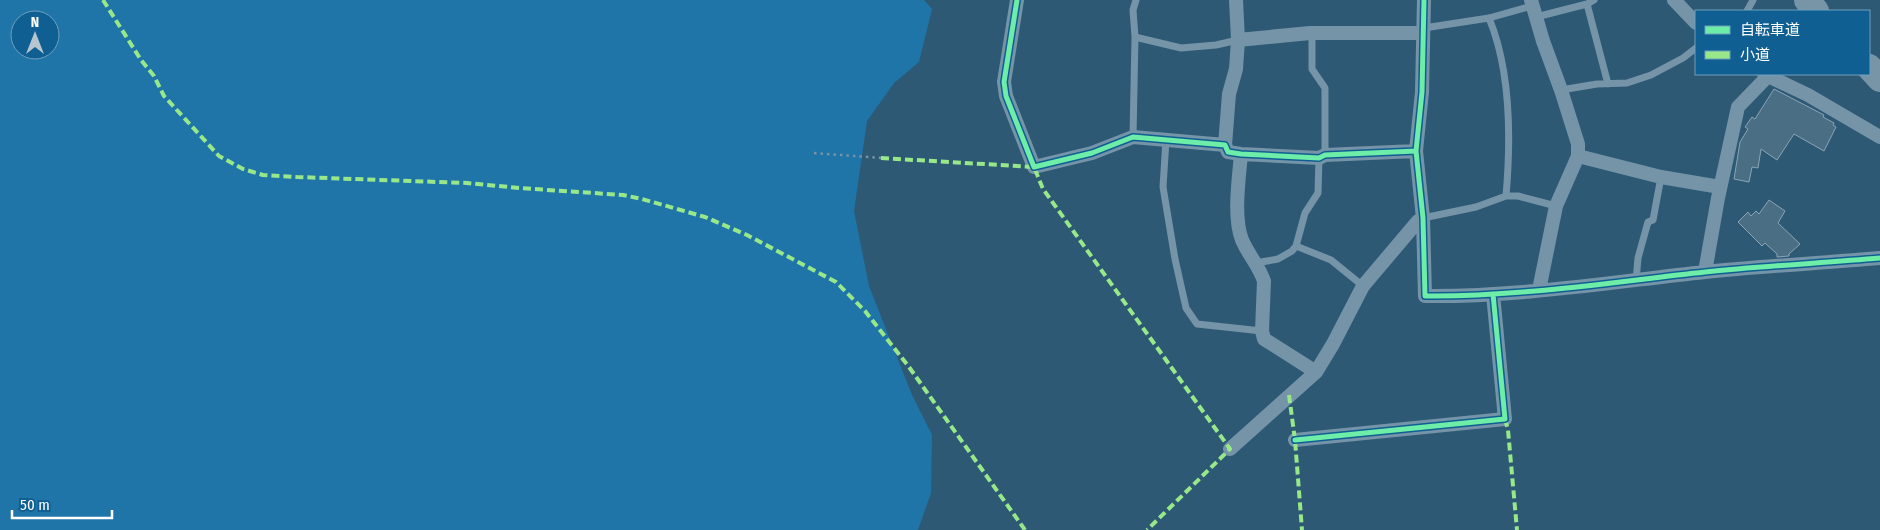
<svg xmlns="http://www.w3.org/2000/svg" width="1880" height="530" viewBox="0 0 1880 530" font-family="'Fira Sans Condensed','Noto Sans JP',sans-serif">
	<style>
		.green { fill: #2075a8; fill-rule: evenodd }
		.building { fill: #4a6e84; stroke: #8aa5b6 }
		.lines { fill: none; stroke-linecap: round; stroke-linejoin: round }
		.path { stroke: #7594a8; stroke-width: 2.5; stroke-dasharray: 2.5 4; stroke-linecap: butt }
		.lane { stroke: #7594a8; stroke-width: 7 }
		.street { stroke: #7594a8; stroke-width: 14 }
		.highway { stroke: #7895a7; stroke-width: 26 }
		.quiet { stroke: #98e88a; stroke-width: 4; stroke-dasharray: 8 4; stroke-linecap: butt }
		.cycleway-casing { stroke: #0f5f93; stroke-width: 8 }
		.cycleway { stroke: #6deda7; stroke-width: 5 }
	</style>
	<rect width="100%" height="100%" fill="#2d5975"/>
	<!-- green -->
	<path class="green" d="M0,0H924L932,9L919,62L894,83L867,121L854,211L869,286L912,395L932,435L931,493L918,530H0ZM20,20H50V50H20Z"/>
	<!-- building -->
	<path class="building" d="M1774,89L1824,115L1823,117L1834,123L1833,125L1836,127L1824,151L1794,134L1777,160L1761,149L1758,168L1752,167L1749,182L1734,179L1740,142L1748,129L1745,127L1752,117L1755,119Z
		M1769,200L1785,211L1778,223L1800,244L1789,254V256L1777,257V254L1765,243L1762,246L1738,222L1748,212L1751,216L1756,211L1759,214Z"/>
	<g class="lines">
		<!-- path -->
		<path class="path" d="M814,153L881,158"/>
		<!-- lane -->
		<path class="lane" d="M1587,4L1608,84
			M1747,11L1753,0
			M1536,17L1587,4L1594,0
			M1489,18C1511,71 1511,139 1506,196
			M1424,28L1489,18L1532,6
			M1312,33V69L1325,88V155
			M1135,37L1181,48L1216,45L1238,40
			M1561,90L1597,84L1627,83L1651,75L1683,58L1696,48
			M1133,137L1135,37L1133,10L1136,0
			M1166,140L1163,187L1175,259L1186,308L1197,324L1262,331
			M1423,218L1476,207L1506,196H1518L1556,206
			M1296,246L1331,260L1363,286
			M1256,263L1278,259L1292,251L1296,246L1305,213L1318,193L1319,158
			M1636,281L1638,258L1648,222L1653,220L1661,177"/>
		<!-- street -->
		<path class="street" d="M1017,0L1004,82L1006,96L1034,167L1092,153L1133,137L1225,145L1228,152L1241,154L1319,158L1325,155L1416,151
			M1424,0L1422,92L1416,151L1423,218L1425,296C1519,297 1612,282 1705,272C1763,266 1822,263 1880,258
			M1531,0L1543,41L1561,90L1578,144V156L1556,206L1539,290
			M1674,0L1696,23
			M1238,40L1310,33H1423
			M1764,74L1808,95L1880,137
			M1225,145L1229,94L1236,69L1238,40L1236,0
			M1241,154C1239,178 1233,217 1242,240C1248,254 1259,266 1264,281L1262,331L1264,339L1316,372
			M1578,156L1661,177L1720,187
			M1705,272L1718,198L1738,107L1768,76
			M1295,440L1505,419L1493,294
			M1230,449L1316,372L1333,344L1363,286L1418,221L1423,218"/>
		<!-- highway -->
		<path class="highway" d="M1807,0L1816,11
			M1869,67L1880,79"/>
		<!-- quiet -->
		<path class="quiet" d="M103,0L141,60L154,76L164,96L219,156L243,169L263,175L297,177L467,183L519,188L623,195L642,199L705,217L747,235L836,282L865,311L909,367L1025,530
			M881,158L1034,167L1043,189L1230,449L1147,530
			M1289,395L1295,440L1302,530
			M1505,419L1508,430L1517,530"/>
		<!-- cycleway casing -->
		<g class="cycleway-casing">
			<path id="cycleway" d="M1017,0L1004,82L1006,96L1034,167L1092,153L1133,137L1225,145L1228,152L1241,154L1319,158L1325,155L1416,151
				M1424,0L1422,92L1416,151L1423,218L1425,296C1519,297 1612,282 1705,272C1763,266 1822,263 1880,258
				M1295,440L1505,419L1493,294"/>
		</g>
		<!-- cycleway -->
		<use href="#cycleway" class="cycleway"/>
	</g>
	<!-- legend -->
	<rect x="1695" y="10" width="175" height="65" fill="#0f5f93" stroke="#6f9fbe"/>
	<rect x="1705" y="26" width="25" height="8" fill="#6deda7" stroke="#6f9fbe"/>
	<text x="1740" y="35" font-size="15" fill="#ffffff">自転車道</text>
	<rect x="1705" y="51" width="25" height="8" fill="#98e88a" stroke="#6f9fbe"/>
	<text x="1740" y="60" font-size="15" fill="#ffffff">小道</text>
	<!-- north arrow -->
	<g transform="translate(35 35)"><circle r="24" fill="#0f5f93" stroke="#6f9fbe"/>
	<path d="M0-4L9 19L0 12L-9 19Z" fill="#b6c5cf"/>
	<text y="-8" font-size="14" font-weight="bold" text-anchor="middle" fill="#ffffff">N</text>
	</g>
	<!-- scale -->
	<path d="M12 510v8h100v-8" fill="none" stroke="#ffffff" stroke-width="2.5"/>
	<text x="20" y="510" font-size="15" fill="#ffffff" stroke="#0f5f93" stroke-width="4" paint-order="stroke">50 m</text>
</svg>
